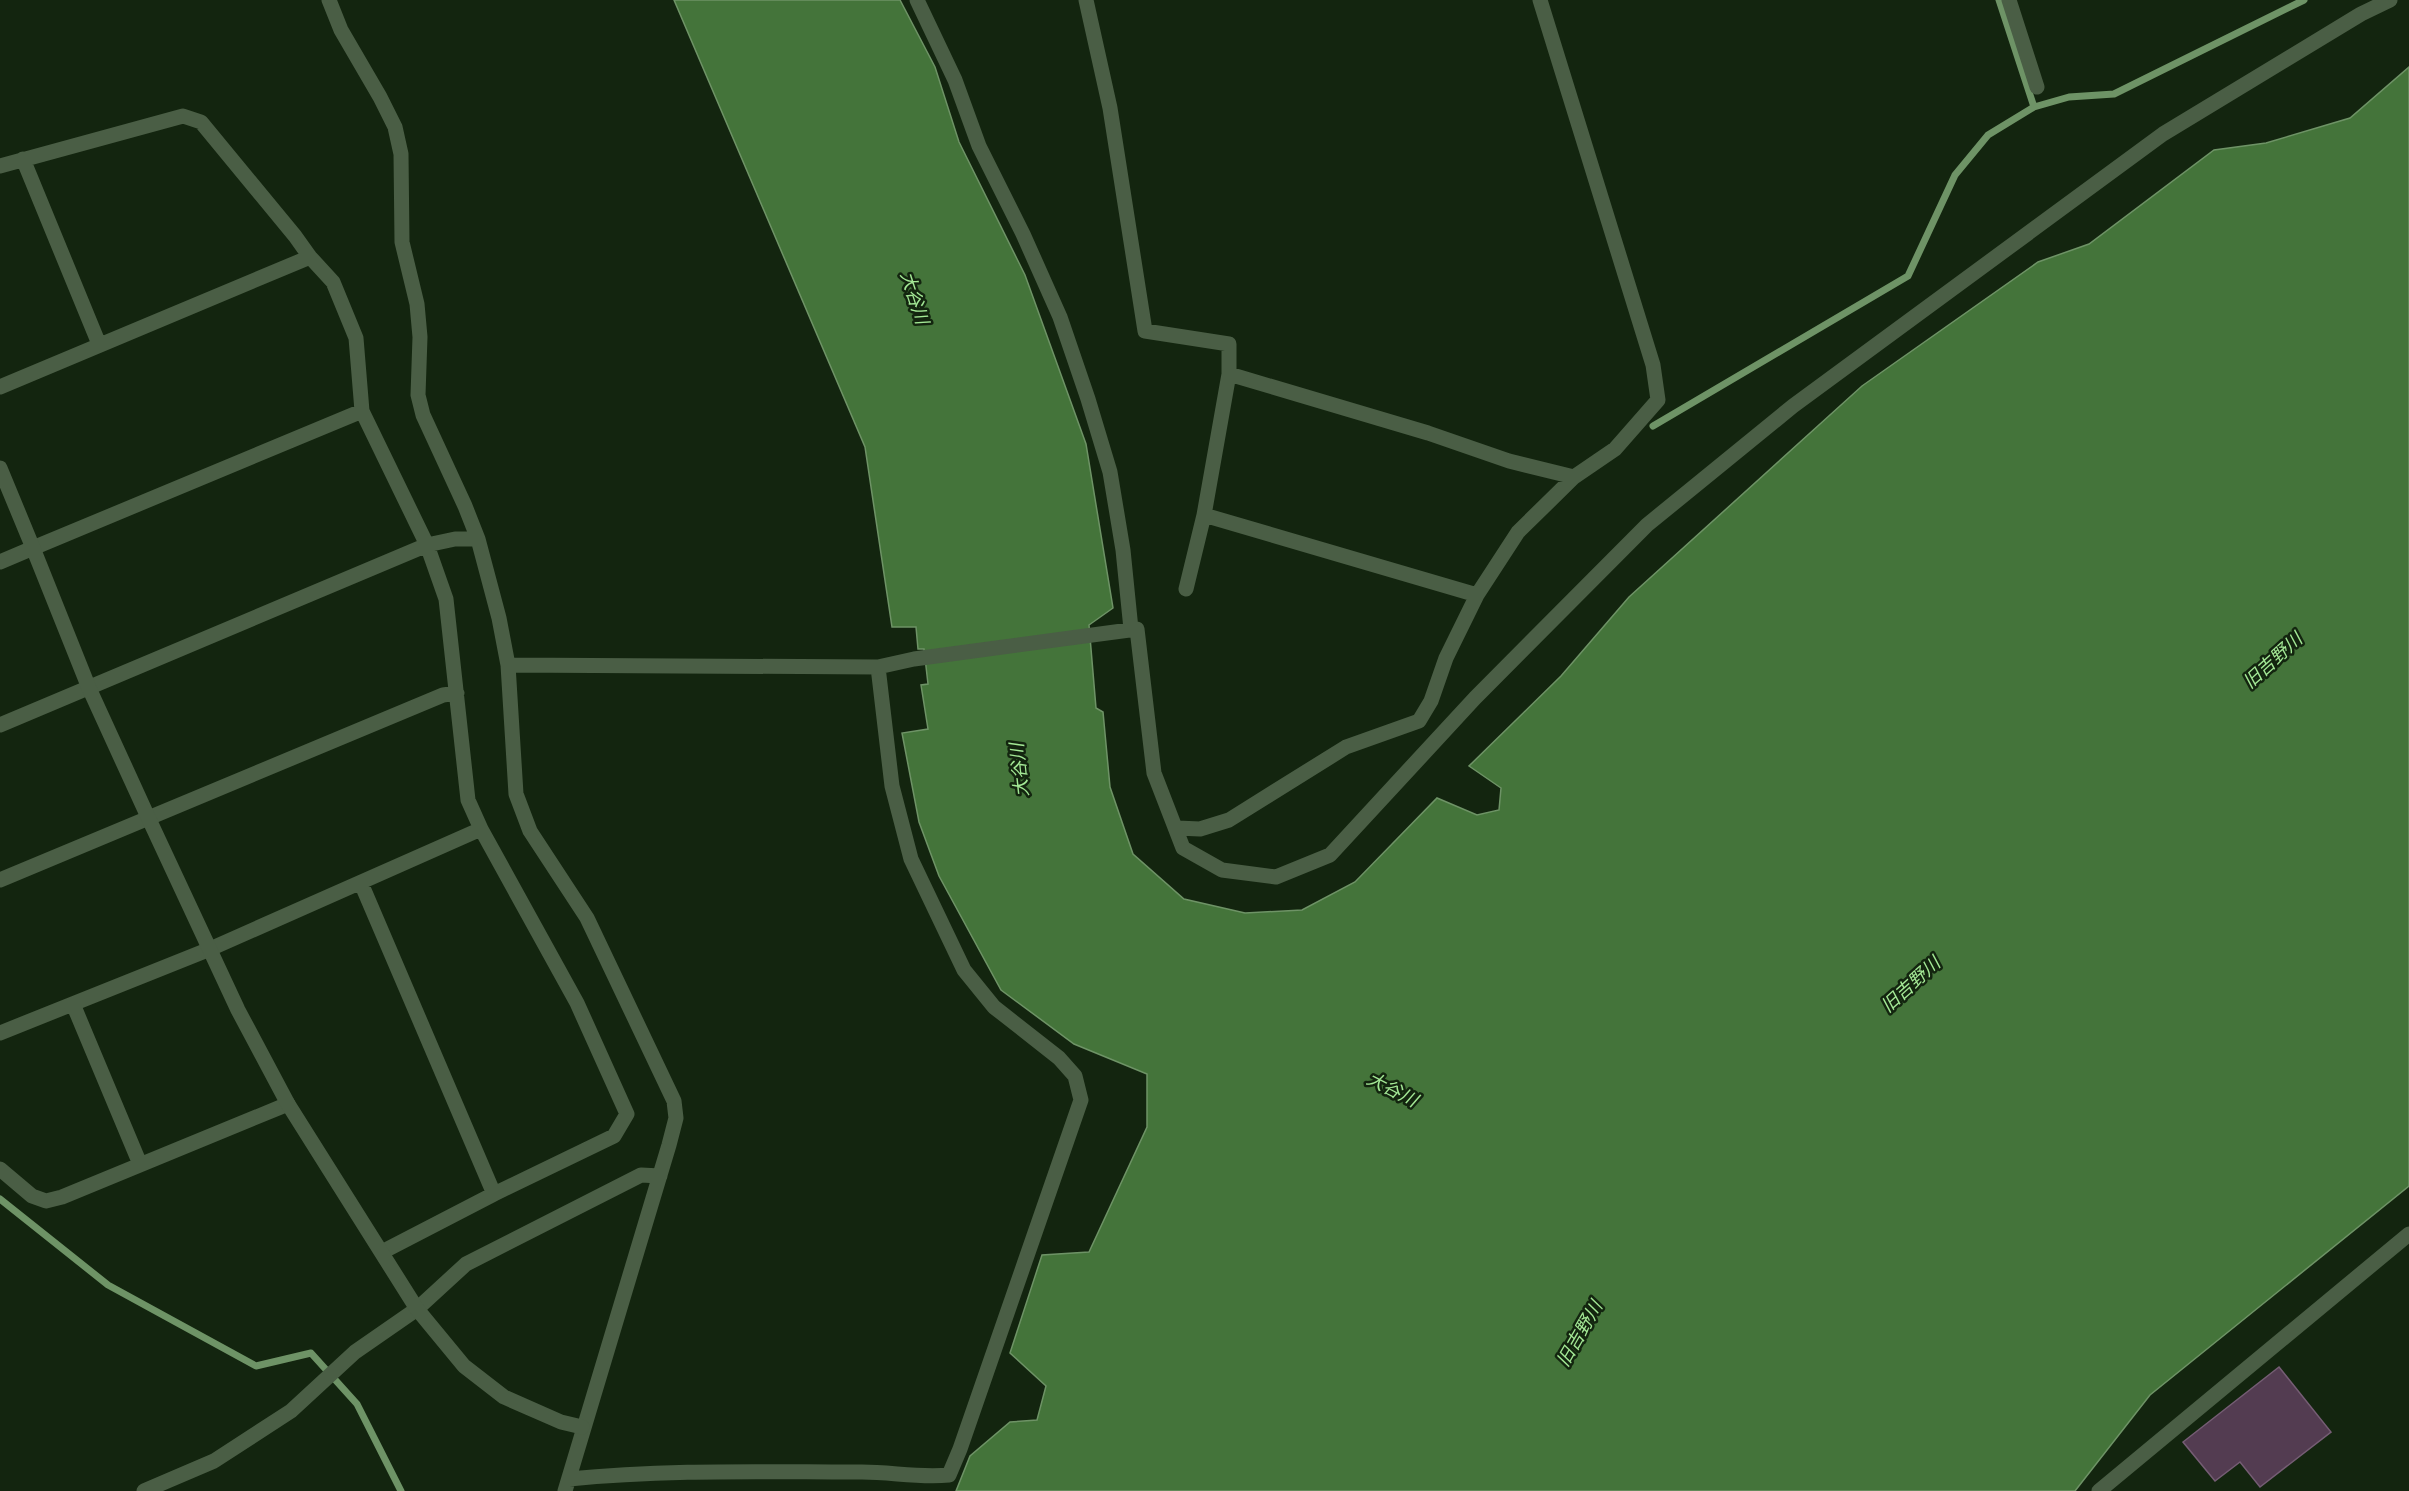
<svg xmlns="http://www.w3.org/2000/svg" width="2409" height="1491" viewBox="0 0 2409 1491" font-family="'Sofia Sans Condensed','Noto Sans JP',sans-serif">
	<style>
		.water { fill: #44743a; stroke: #6e9366; stroke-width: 1.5 }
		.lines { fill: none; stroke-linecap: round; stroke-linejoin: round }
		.stream { stroke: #6e9366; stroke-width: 7 }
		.building { fill: #533c51; stroke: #755d74; stroke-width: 1.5 }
		.street { stroke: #4a5e45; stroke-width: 15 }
		.secondary { stroke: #4a5e45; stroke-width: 15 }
		.labels { text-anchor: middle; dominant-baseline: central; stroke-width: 5; stroke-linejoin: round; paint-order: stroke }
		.water-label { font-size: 18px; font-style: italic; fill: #a4e996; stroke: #13250f }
	</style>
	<rect width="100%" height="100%" fill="#13250f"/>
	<!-- water -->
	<path class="water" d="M674,0H900L935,67L959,142L1025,275L1086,444L1113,608L1089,625L1096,708L1103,712L1110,787L1133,854L1184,899L1245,913L1302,910L1355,882L1437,798L1477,815L1499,810L1501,788L1469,766L1561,676L1629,597L1862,386L2038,262L2089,244L2214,150L2266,143L2350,118L2409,67V1186L2150,1395L2075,1491H956L970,1456L1010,1422L1037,1420L1046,1386L1010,1353L1042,1255L1089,1252L1147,1127V1074L1074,1044L1001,990L939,876L919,822L902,733L928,729L921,685L928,684L924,649H918L916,627H892L865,447Z"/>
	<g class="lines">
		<!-- stream -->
		<path class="stream" d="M1999,0L2034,107
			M1653,426L1908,276L1955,175L1988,135L2034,107L2069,97L2114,94L2304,0
			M0,1199L108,1285L256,1366L311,1353L357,1404L401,1491"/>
	</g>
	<!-- building -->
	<path class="building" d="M2279,1367L2331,1432L2260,1487L2240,1462L2215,1481L2183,1442Z"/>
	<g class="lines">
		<!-- street -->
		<path class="street" d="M329,0L341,30L380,97L395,127L401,154L402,242L417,304L420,337L418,395L423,415L465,506L478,539L499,618L508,665L516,794L530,831L587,918L674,1101L676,1118L669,1145L565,1491
			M917,0L955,80L979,146L1023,234L1060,317L1088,399L1110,472L1123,550L1131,629
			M1086,0L1110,108L1145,331L1229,344V374
			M2009,0L2037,87
			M23,159L99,344
			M0,166L183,116L201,122L295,236L310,257L333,282L356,338L362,411L427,545L446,599L468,800L481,829L577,1003L627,1114L614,1136L494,1194L382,1252
			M0,387L310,257
			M1204,515L1229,374L1428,433L1509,461L1574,477
			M33,548L362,411
			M1186,589L1204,515L1477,595
			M508,665L878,667L914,659L1137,629L1154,773L1183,848L1222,870L1276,877L1330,855L1475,698L1647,525L1793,406L2163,134L2361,14L2390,0
			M0,725L427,545L455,539H478
			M1177,828L1200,829L1229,820L1346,747L1419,721L1431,701L1446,658L1477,595L1518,532L1574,477L1615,449L1658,400L1653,365L1540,0
			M0,880L443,695L457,693
			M361,883L494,1194
			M73,1004L140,1164
			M0,1033L210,949L481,829
			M0,1169L32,1196L46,1201L62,1197L288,1104
			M569,1479C666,1469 764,1472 862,1472C892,1472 919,1478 949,1475L960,1449L1081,1100L1075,1076L1059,1058L994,1007L964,970L911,859L892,786L878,667
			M144,1491L214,1461L291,1411L355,1352L417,1309L466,1264L641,1175L660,1176
			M2099,1491L2409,1234"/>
		<!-- secondary -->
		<path class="secondary" d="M0,468L33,548
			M0,562L33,548L89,688L148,817L238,1010L288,1104L417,1309L464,1366L504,1397L561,1422L582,1427"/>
	</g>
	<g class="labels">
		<!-- water labels -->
		<g class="water-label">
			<text transform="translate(914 298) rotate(72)">大谷川</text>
			<text transform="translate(2273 661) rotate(-42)">旧吉野川</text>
			<text transform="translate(1020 770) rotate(-96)">大谷川</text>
			<text transform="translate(1911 985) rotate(-42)">旧吉野川</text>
			<text transform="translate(1392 1090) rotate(27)">大谷川</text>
			<text transform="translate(1580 1334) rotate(-60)">旧吉野川</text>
		</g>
	</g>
</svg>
